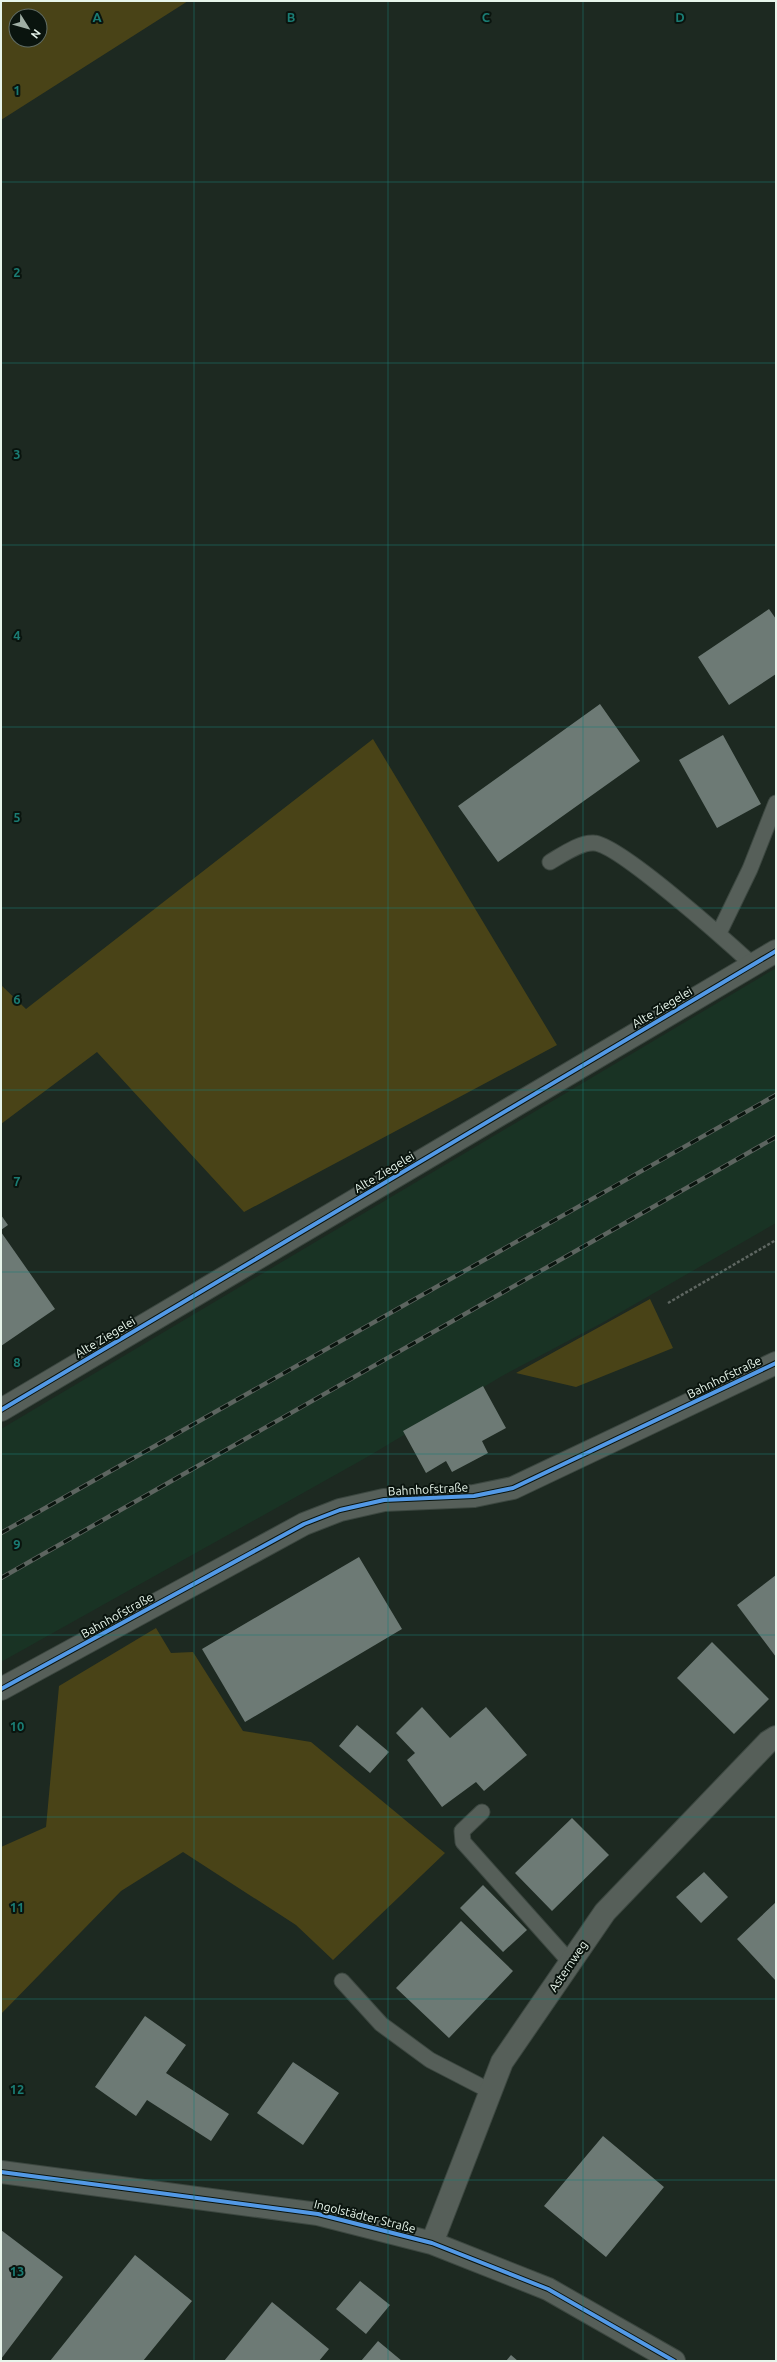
<svg xmlns="http://www.w3.org/2000/svg" width="777" height="2362" viewBox="0 0 777 2362" font-family="Ubuntu,sans-serif">
	<style>
		.built { fill: #193324 }
		.green { fill: #494317; fill-rule: evenodd }
		.building { fill: #6d7a75 }
		.lines { fill: none; stroke-linecap: round; stroke-linejoin: round }
		.lane-casing { stroke: #3c4740; stroke-width: 17 }
		.street-casing { stroke: #3c4740; stroke-width: 24 }
		.path { stroke: #5e6661; stroke-width: 2.5; stroke-dasharray: 3 2; stroke-linecap: butt }
		.lane { stroke: #565f59; stroke-width: 15 }
		.street { stroke: #565f59; stroke-width: 22 }
		.rail-casing { stroke: #5d6560; stroke-width: 4.5 }
		.rail { stroke: #0a140e; stroke-width: 3; stroke-dasharray: 9; stroke-linecap: butt }
		.cycleway-casing { stroke: #0a140e; stroke-width: 6 }
		.cycleway { stroke: #5399e6; stroke-width: 4 }
		.grid { fill: none; stroke: #1a7c74; stroke-width: 1; stroke-opacity: 0.55 }
		.labels { text-anchor: middle; dominant-baseline: central; stroke-width: 4; stroke-linejoin: round; paint-order: stroke }
		.street-label { font-size: 12px; fill: #e7f5eb; stroke: #0a140e }
		.grid-label { font-size: 13px; text-anchor: middle; font-weight: bold; fill: #1a7c74; stroke: #0a140e; stroke-width: 4; stroke-linejoin: round; paint-order: stroke }
	</style>
	<rect width="100%" height="100%" fill="#1d2921"/>
	<!-- built -->
	<path class="built" d="M776,968V1223L602,1323L502,1376L369,1456L1,1662V1429Z"/>
	<!-- green -->
	<path class="green" d="M1,1H188L1,120ZM16,16H40V40H16Z
		M373,739L557,1045L244,1212L97,1052L1,1124V985L26,1009Z
		M650,1299L673,1348L576,1387L516,1373Z
		M156,1628L171,1653L193,1652L243,1731L311,1742L445,1853L333,1960L296,1925L183,1852L121,1891L1,2014V1847L46,1827L59,1686Z"/>
	<!-- building -->
	<path class="building" d="M769,609L776,619V674L729,705L698,657Z
		M600,704L640,761L498,862L458,806Z
		M723,735L761,804L717,828L679,760Z
		M1,1215L8,1225L1,1230Z
		M1,1232L55,1309L1,1346Z
		M483,1386L506,1428L482,1441L488,1453L452,1472L446,1461L426,1473L403,1431Z
		M359,1557L402,1629L245,1722L202,1649Z
		M776,1575V1657L737,1605Z
		M712,1642L769,1699L734,1734L677,1678Z
		M422,1707L450,1738L486,1707L527,1755L484,1791L476,1782L442,1807L407,1760L415,1753L396,1733Z
		M357,1725L389,1752L370,1773L339,1746Z
		M572,1818L609,1855L552,1911L515,1873Z
		M704,1872L728,1897L701,1923L676,1897Z
		M483,1885L527,1930L503,1952L460,1908Z
		M776,1902V1981L737,1939Z
		M461,1921L513,1971L449,2038L396,1988Z
		M145,2016L186,2045L166,2073L229,2114L211,2141L147,2100L136,2116L95,2087Z
		M293,2062L339,2093L303,2145L257,2113Z
		M603,2136L664,2187L606,2257L544,2206Z
		M1,2230L63,2277L1,2359Z
		M135,2255L192,2301L143,2361H50Z
		M360,2281L390,2305L366,2334L336,2309Z
		M272,2302L329,2349L319,2361H224Z
		M378,2341L402,2361H361Z
		M511,2355L518,2361H506Z"/>
	<g class="lines">
		<!-- lane casing -->
		<g class="lane-casing">
			<path id="lane" d="M550,862C562,855 580,842 594,843C619,844 730,944 753,965
				M719,933L750,869L776,803
				M482,1812L462,1831L463,1842L570,1962
				M342,1981L381,2024L430,2060L490,2091"/>
		</g>
		<!-- street casing -->
		<g class="street-casing">
			<path id="street" d="M1,1410L776,951
				M1,1689L304,1524L340,1510L384,1500L474,1496L513,1488L776,1363
				M1,2172L318,2214L432,2243L548,2289L674,2361
				M432,2243L502,2062L605,1912L768,1742L776,1737"/>
		</g>
		<!-- path -->
		<path class="path" d="M668,1303L776,1240"/>
		<!-- lane -->
		<use href="#lane" class="lane"/>
		<!-- street -->
		<use href="#street" class="street"/>
		<!-- rail casing -->
		<g class="rail-casing">
			<path id="rail" d="M1,1533L776,1095
				M1,1578L776,1137"/>
		</g>
		<!-- rail -->
		<use href="#rail" class="rail"/>
		<!-- cycleway casing -->
		<g class="cycleway-casing">
			<path id="cycleway" d="M1,1410L776,951
				M1,1689L304,1524L340,1510L384,1500L474,1496L513,1488L776,1363
				M1,2172L318,2214L432,2243L548,2289L674,2361"/>
		</g>
		<!-- cycleway -->
		<use href="#cycleway" class="cycleway"/>
	</g>
	<!-- grid -->
	<path class="grid" d="M194,1V2361M388,1V2361M583,1V2361M1,182H776M1,363H776M1,545H776M1,727H776M1,908H776M1,1090H776M1,1272H776M1,1454H776M1,1635H776M1,1817H776M1,1999H776M1,2180H776"/>
	<g class="labels">
		<!-- street labels -->
		<g class="street-label">
			<text transform="translate(662 1007) rotate(-31)">Alte Ziegelei</text>
			<text transform="translate(384 1172) rotate(-31)">Alte Ziegelei</text>
			<text transform="translate(105 1337) rotate(-31)">Alte Ziegelei</text>
			<text transform="translate(724 1377) rotate(-26)">Bahnhofstraße</text>
			<text transform="translate(428 1489) rotate(-3)">Bahnhofstraße</text>
			<text transform="translate(117 1615) rotate(-29)">Bahnhofstraße</text>
			<text transform="translate(568 1966) rotate(-56)">Asternweg</text>
			<text transform="translate(365 2216) rotate(14)">Ingolstädter Straße</text>
		</g>
	</g>
	<g class="grid-label">
		<text x="97" y="22">A</text>
		<text x="291" y="22">B</text>
		<text x="486" y="22">C</text>
		<text x="680" y="22">D</text>
		<text x="17" y="95">1</text>
		<text x="17" y="277">2</text>
		<text x="17" y="459">3</text>
		<text x="17" y="640">4</text>
		<text x="17" y="822">5</text>
		<text x="17" y="1004">6</text>
		<text x="17" y="1186">7</text>
		<text x="17" y="1367">8</text>
		<text x="17" y="1549">9</text>
		<text x="17" y="1731">10</text>
		<text x="17" y="1912">11</text>
		<text x="17" y="2094">12</text>
		<text x="17" y="2276">13</text>
	</g>
	<!-- border -->
	<rect width="777" height="2362" fill="none" stroke="#e7f5eb" stroke-width="4"/>
	<!-- north arrow -->
	<g transform="translate(28 28) rotate(127)"><circle r="19" fill="#0a140e" stroke="#626e66"/>
	<path d="M0-3L7 15L0 10L-7 15Z" fill="#a0aea4"/>
	<text y="-6" font-size="11" font-weight="bold" text-anchor="middle" fill="#e7f5eb">N</text>
	</g>
</svg>
